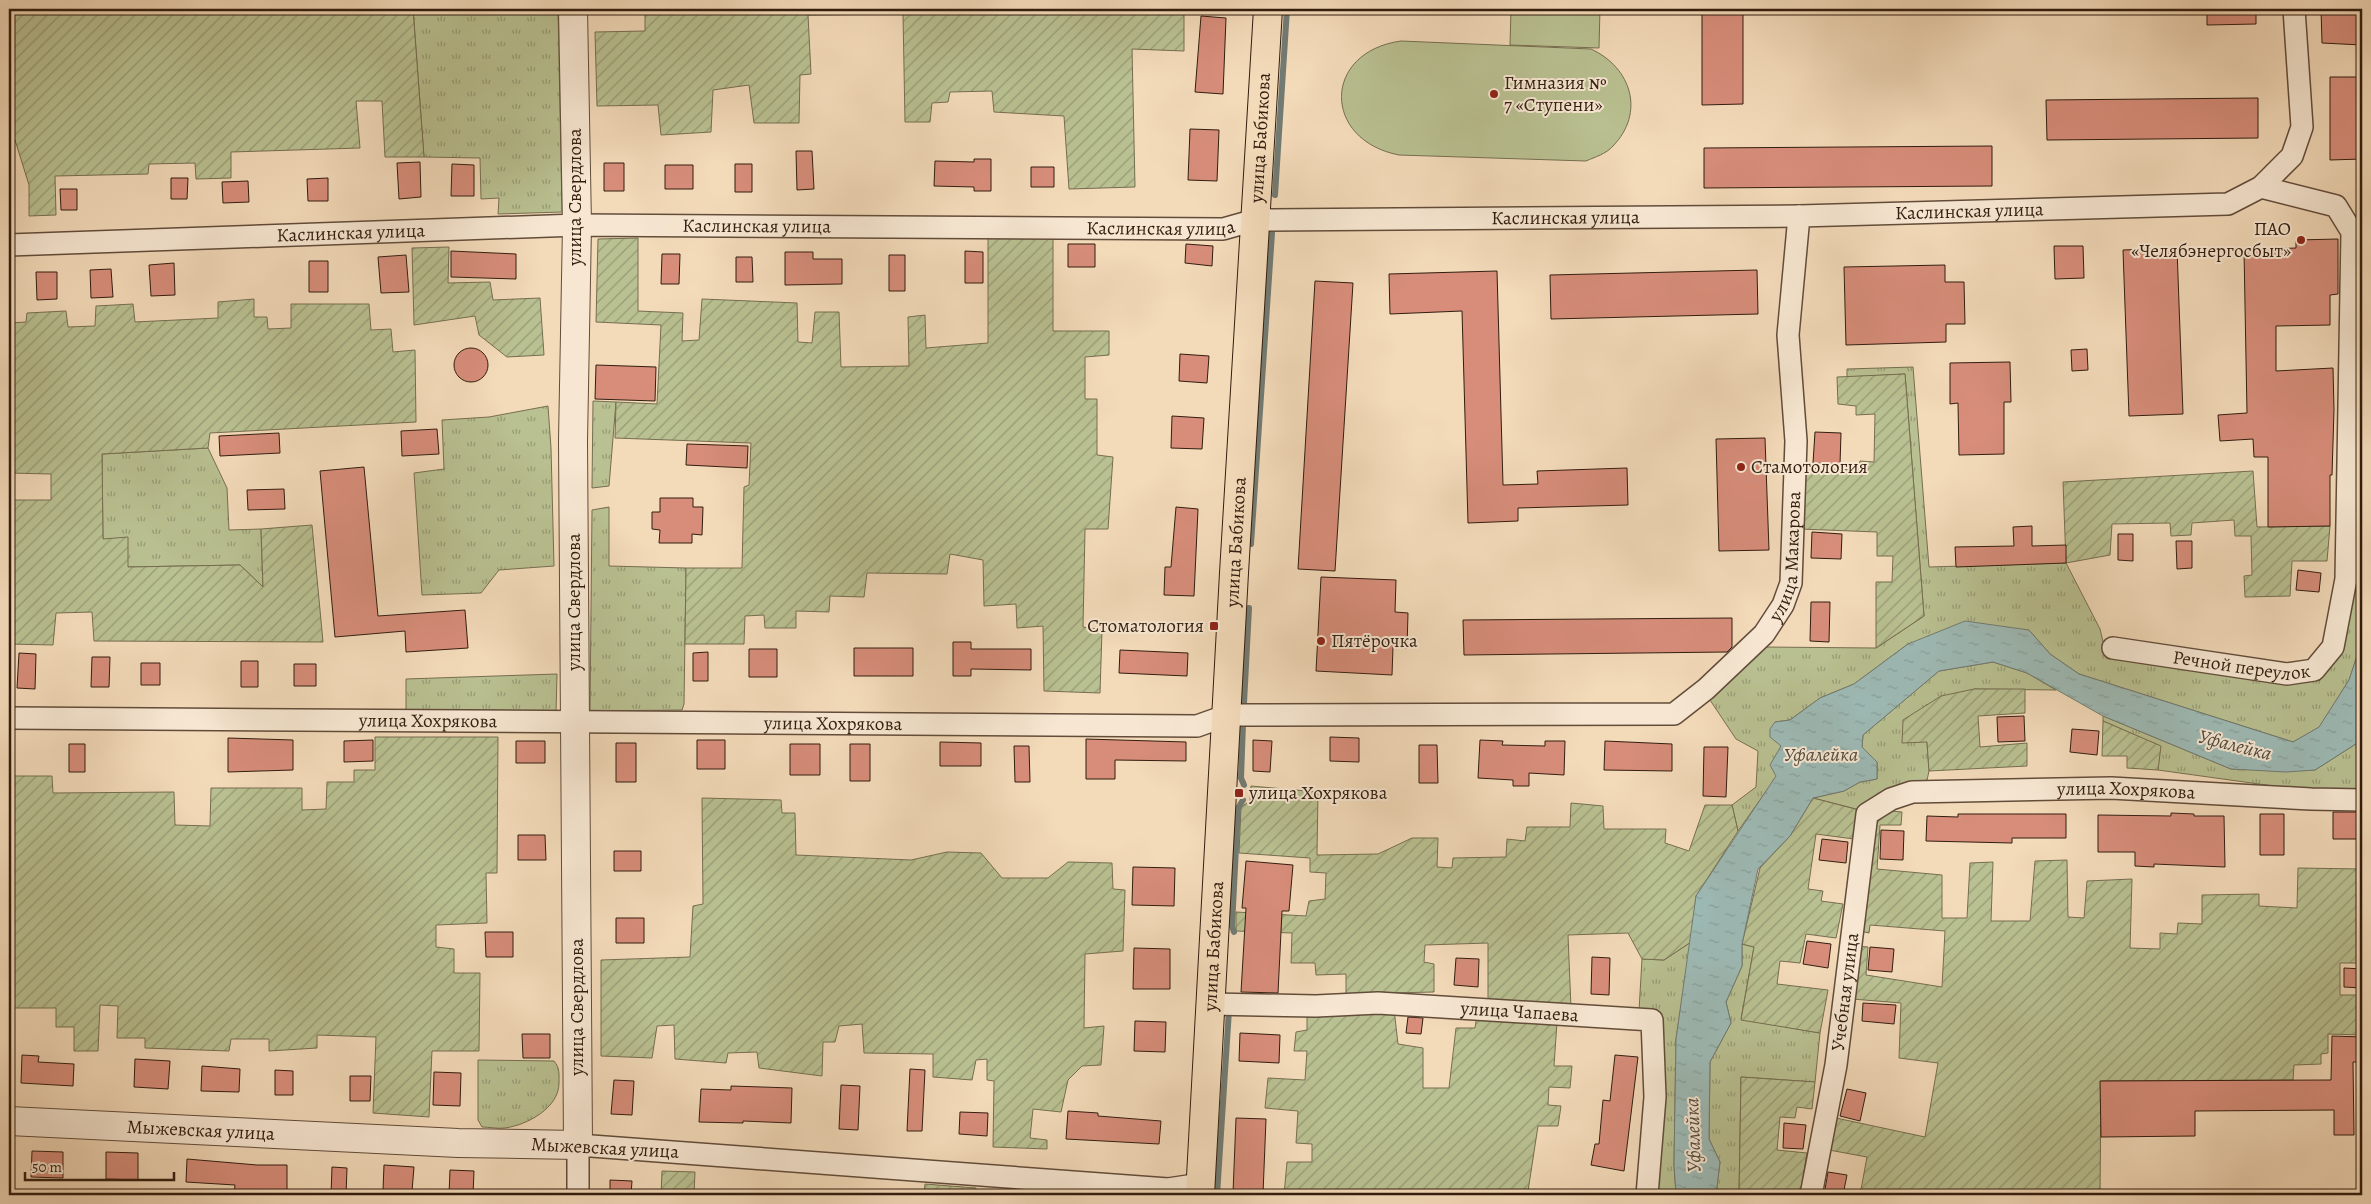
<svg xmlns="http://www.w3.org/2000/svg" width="2371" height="1204" viewBox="0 0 2371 1204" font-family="Alegreya,serif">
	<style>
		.grass { fill: url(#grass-tufts); stroke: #766e50 }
		.garden { fill: url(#garden-furrows); stroke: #766e50 }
		.pitch { fill: #b9c091; stroke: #766e50 }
		.water { fill: url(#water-ripples); stroke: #727b73 }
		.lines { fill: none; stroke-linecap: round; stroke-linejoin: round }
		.stream { stroke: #727b73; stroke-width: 6 }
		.building { fill: #d78d7a; stroke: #321d0f }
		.minor-casing { stroke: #624c3a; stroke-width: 24 }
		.tertiary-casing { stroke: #624c3a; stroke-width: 30 }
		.primary-casing { stroke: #321d0f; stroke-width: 30 }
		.minor { stroke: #f7e7d2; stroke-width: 21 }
		.tertiary { stroke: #f7e7d2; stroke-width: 28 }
		.primary { stroke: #f3dab9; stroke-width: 28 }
		.poi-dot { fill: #8f2418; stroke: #f7e7d2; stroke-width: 2 }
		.labels { text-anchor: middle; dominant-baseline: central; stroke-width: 4; stroke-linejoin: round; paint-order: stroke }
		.poi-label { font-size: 19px; fill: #321d0f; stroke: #f7e7d2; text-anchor: start }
		.street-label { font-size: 19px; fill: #321d0f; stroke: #f7e7d2 }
		.water-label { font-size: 20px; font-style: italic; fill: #524c41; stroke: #f7e7d2 }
	</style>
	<defs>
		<pattern id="grass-tufts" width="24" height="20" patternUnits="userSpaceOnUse" patternTransform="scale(1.25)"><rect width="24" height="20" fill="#b9c091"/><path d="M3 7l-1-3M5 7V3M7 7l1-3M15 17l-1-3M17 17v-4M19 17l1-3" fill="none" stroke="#979b75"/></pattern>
		<pattern id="garden-furrows" width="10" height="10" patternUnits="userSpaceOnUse" patternTransform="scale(1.25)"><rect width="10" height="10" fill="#b9c091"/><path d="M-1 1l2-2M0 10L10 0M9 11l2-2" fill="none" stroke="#979b75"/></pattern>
		<pattern id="water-ripples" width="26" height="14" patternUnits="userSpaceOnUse" patternTransform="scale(1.25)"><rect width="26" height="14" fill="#9dbab5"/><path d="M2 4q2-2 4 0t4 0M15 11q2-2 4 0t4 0" fill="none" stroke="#889f9a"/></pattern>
	</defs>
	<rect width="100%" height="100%" fill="#f3dab9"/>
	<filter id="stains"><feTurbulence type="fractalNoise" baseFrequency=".004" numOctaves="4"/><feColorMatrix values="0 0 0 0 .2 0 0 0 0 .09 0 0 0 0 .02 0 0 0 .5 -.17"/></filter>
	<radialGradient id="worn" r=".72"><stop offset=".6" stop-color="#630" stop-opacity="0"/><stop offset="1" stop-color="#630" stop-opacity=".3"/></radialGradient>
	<!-- grass -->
	<path class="grass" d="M413,9H558L562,212L498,214L499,198L481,199L480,158L424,157Z
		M2362,363V641L2349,680L2319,728L2293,742L2079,674L2050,654L2029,630L1908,644L1854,684L1820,698L1790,720L1775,722L1781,746L1777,776L1738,831L1732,805L1756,787L1758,751L1736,739L1708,697L1762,647L1876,648L1924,616L1905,374L1847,377V369L1913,367L1929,567L2066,563L2100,629L2106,654L2296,683L2337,650L2360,368Z
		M593,401L616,402L609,486L592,488Z
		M548,406L551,448L554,566L499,570L481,593L422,595L414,473L444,469L442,420L489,417Z
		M208,448L227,488L229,530L261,529L263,587L240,565L128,567L103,539L102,454Z
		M609,507V566L686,568L684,704L682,710L590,711L592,510Z
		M1993,662L2027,673L2056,690L1974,689L1927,742L1929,771L1926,785L1864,811L1813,798L1844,791L1860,782L1877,779V762L1862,747L1863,735L1939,671Z
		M557,674L556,714L424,715L406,709V679Z
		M2103,716L2231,769L2315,770L2362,740V789L2302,790L2158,770L2160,746L2103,721Z
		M1691,942L1676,1039L1674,1164L1676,1195H1654L1663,1099L1639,1011L1642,959L1664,960Z
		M1742,944L1754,947L1741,1019L1820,1033L1815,1082L1741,1077L1739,1195H1716L1720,1162L1709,1139L1710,1062L1731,1023L1726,1002L1742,966Z
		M478,1060L554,1061C560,1068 559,1074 559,1083C559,1108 527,1125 505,1128C498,1129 489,1127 482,1127L478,1120Z"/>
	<!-- garden -->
	<path class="garden" d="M9,9H413L424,157H385L382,101H356L360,148L231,152V178L196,179L195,163L149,164L148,174L55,176L56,215L29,216V185L15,140H9Z
		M645,9H1184V51L1132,49L1135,187L1069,189L1064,116L994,112L992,91L950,92L948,102L932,103L930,122H905L903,14L808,15L811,74L800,75L799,123H754L749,85L713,90L711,132L661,135L658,105L597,106L595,32L645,31Z
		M1053,235V331H1109V355L1085,357V399H1097V455L1113,457L1108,529H1085L1083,627L1102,630L1100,693L1044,691L1043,626L1017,628L1016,604L984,606L983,560L950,554L947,574L867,573L864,597L830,596L829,612L796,611V628H765L764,615L745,616L744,644H685L686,568H742L744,487L749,485L751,443L615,438L616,402L657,404L661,325L596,322L598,239L638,238V311L683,313L682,341L699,340L702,299L797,303L798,342L812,343L815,312H839L841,367L909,366L908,317L925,315L926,348L988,343V236Z
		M449,247L448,283L490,282L493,300L540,298L544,355L507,357L479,335L475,316L414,325L412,248Z
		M254,299V317H267L268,329L291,328V304H369L371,330L391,329L393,352L415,350L416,422L210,433L208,448L102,454L103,539L128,537V567L240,565L263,587L261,529L312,525L323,642L94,641L92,612L56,613L53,645L9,644V500H51V474L9,473V323L26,322L27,313L66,311L68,327L95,326L96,306L133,304L135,322L218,318V302Z
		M1905,374L1924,616L1876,648V582H1892L1893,556H1877V532L1800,529L1802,468L1858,470L1860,461L1874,462L1875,414L1856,415V406L1838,404L1837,377Z
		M2253,471L2257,527L2330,526L2327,561H2292L2290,596L2245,597L2244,576L2252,575L2251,536H2235L2234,520L2192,523L2191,535L2171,536L2170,523L2112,524L2110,555L2066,563L2063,482Z
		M1974,689H2025V713L1978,716L1980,747L2027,743V766L1929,771L1927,742L1902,743L1903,720L1941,696Z
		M2103,721L2161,746L2158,770L2127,768V756H2102Z
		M375,737H498L497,873H486L487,923L436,925V947L454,949V973H480L479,1051H432L429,1117L373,1113L376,1037L317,1035V1048L269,1051V1039H231L229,1051L145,1048V1038H117L118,1006L100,1005L98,1051H74V1027H56V1008H9V776H52L53,793L174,792L175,825L210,826L211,788H302V810L326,809L327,782H354V770H375Z
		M1251,786L1318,792L1317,855L1378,854L1412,838H1438L1437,867L1452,868L1453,858L1506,857L1507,839L1525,841L1527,827H1570L1571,803L1603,806L1604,829H1666L1665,843L1689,851L1705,805H1732L1738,831L1696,896L1691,942L1664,960L1642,959L1628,933L1568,935L1571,1008L1488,1002V943L1425,945L1424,962L1434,964V992L1346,994V974L1316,975L1315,963H1291L1292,933L1236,931V912L1306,916L1309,901L1325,899L1326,873L1310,872V858L1239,853L1241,807L1250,801Z
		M702,798L781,800L782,813H795L796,855L911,860L947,852L981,853L1002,878H1048L1068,862L1112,863L1113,889L1125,890L1123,951L1085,954L1084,1028L1104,1026L1101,1065L1082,1066L1068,1080L1061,1112L1033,1109L1030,1138L1047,1140V1149L993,1147L994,1081L987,1080V1059L976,1060L972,1080L933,1077V1054L864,1053L862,1024L839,1026L835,1042H823L822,1076L759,1068L757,1052L728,1053L726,1063L675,1059L674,1025L657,1026L652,1058L601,1056V960L690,957L693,906L703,904Z
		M1813,798L1859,810L1854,839L1816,834L1808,889L1823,891L1821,901L1843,904L1836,938L1806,934L1800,963L1780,961L1777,984L1828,990L1820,1033L1741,1020L1754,947L1742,944L1760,868L1790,836Z
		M1880,810L1902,812L1901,825H1880L1877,869L1942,875V918H1967L1970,863L1993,862L1991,921H2030L2035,861L2067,860L2068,917L2084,918L2087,881L2132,879L2130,948L2160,949V933L2177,934L2178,923L2202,924V895L2259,894V906L2297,908L2298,868L2362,869V963H2340V995H2362V1035L2328,1034V1053L2321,1054V1064L2294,1065L2293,1080L2101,1081L2100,1195H1860L1867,1157L1829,1150L1836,1118L1925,1137L1938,1063L1899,1058L1901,1003L1852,999L1856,946L1868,947L1866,975L1942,987L1945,931L1870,925L1869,933L1860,931L1872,816Z
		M1394,1009L1398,1044L1423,1048V1088H1449L1456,1028H1475L1477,1015L1557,1022L1554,1066H1572L1570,1088L1549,1087L1548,1105L1561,1106L1558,1126H1538L1528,1191L1537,1192V1195H1284L1287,1162H1312V1144L1296,1143L1298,1111L1265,1108L1268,1078L1305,1080L1307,1051H1294L1296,1032L1307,1030V1014Z
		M1741,1077L1815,1082L1812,1109L1797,1107L1795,1118L1780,1117L1777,1150L1807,1153L1800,1195H1739Z
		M662,1171L695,1172L694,1195H661Z
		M925,1184L976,1188V1195H924Z"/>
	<!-- pitch -->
	<path class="pitch" d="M1511,9H1600L1599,48L1510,45Z
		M1401,41L1591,49C1632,68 1645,113 1613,146C1606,154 1595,157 1586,161L1399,155C1322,140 1322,52 1401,41Z"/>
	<!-- water -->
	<path class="water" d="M1965,621L2029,630L2050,654L2079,674L2293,742L2319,727L2349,680L2362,641V740L2315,770L2286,772L2231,769L2103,716L2027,673L1993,662L1939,671L1863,735L1862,747L1877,762V779L1860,782L1844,791L1813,798L1790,836L1758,869L1742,944V966L1726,1002L1731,1023L1710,1062L1709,1139L1720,1162L1716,1195H1676L1674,1164L1676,1039L1696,896L1776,776L1770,765L1781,746L1770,737V729L1775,722L1790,720L1820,698L1854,684L1908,644Z"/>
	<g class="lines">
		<!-- stream -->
		<path class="stream" d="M1275,195L1287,9
			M1251,544L1272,233
			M1244,703L1249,608
			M1243,724L1241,778L1244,785
			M1234,932L1232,926L1238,808L1243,800
			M1217,1195L1229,1010"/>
	</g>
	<!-- building -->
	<path class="building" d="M1702,9H1743V104L1702,105Z
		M2207,9H2256V24L2207,25Z
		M2321,9H2362V45L2322,43Z
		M1201,16L1226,18L1223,94L1195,92Z
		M2330,77H2362V159L2330,160Z
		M2258,98V138L2047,140L2046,100Z
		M1190,129L1219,130L1217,181L1188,180Z
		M1992,146V186L1704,188V148Z
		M796,151H812L814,189L797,190Z
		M974,159H991V191H974V187L934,186L935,161L974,162Z
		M420,162L421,197L399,199L397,163Z
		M604,163H624V191H604Z
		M452,164L474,165V196H451Z
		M735,164H752V192H735Z
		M665,165H693V189H665Z
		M1031,167H1054V187H1031Z
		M171,178H188L187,199H171Z
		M328,178V201H308L307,179Z
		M248,181L249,202L223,203L222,182Z
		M60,189H77V210H61Z
		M2338,239V294L2330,295V325L2276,326V371L2333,368L2334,410L2332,475H2330V526L2268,527V457H2254L2253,439L2220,441L2218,415L2247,413L2244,250L2296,248V240Z
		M1068,244H1095V267H1068Z
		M1186,244L1213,246L1212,266L1185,263Z
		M2054,246H2083L2084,278L2055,279Z
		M2177,248L2183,414L2129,416L2123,250Z
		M451,251L516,254V279L451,277Z
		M965,251L983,252V283H965Z
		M785,252H813V259H842V284L785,285Z
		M662,254H680L679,284H661Z
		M406,255L409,292L381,293L378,257Z
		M889,255H905V291H889Z
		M736,257H752L753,282H736Z
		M309,261H328V292H309Z
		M174,263L175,295L151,296L149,265Z
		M1945,265V282H1964L1965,324H1946V342L1846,345L1844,267Z
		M111,269L113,297L91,298L90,270Z
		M1757,270L1758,314L1551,319L1550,275Z
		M1497,271L1503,485L1538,484L1537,471L1627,468L1628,505L1518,508V521L1468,523L1462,311L1390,314L1389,274Z
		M36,272H57V299L37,300Z
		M1315,281L1353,283L1335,571L1298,569Z
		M454 365a17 17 0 1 1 34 0a17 17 0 1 1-34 0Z
		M2087,349L2088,370L2072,371L2071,350Z
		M1180,354L1209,356L1207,383L1179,381Z
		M2010,362L2011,402H2004V454L1959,455L1958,403L1950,404V363Z
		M596,365L656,367L655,401L595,399Z
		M1172,416L1204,418L1202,449L1171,448Z
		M437,429L439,454L402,456L401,431Z
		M1815,432L1841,433L1840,464L1813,463Z
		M279,433L280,453L220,456L219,436Z
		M1765,438L1769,550L1719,551L1716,439Z
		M687,444L748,446L747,468L686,465Z
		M364,467L378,616L465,610L468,648L406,652L405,631L335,637L320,471Z
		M284,489L285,509L248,510L247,490Z
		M660,498H693V507H703L702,535L692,534V543H659L660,530L652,529V512H660Z
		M1176,507L1198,509L1194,596L1164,595L1165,567H1171Z
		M2032,526V546L2066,545V563L1956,567L1955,547L2014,546L2013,527Z
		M1812,532L1842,534L1841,559L1811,558Z
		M2118,534H2133V561L2118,560Z
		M2176,541H2192V568L2177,569Z
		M2298,570L2321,573L2319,592L2296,590Z
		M1321,577L1396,580L1395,612L1408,613L1407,648L1393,647L1392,675L1316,671Z
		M1811,602H1830L1829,642L1810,641Z
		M1732,618V647L1727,652L1464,655L1463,620Z
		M953,642H971V649H1031V670L971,669V676H953Z
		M854,648H913V676H854Z
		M749,649H777V677H749Z
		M1120,650L1188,653L1187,676L1119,673Z
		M708,652V681H693V653Z
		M19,653L36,654L35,689L17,688Z
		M92,657H110L109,687H91Z
		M241,661H258V687H241Z
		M141,663H160V685H141Z
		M294,664H316V686H294Z
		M2024,716L2025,741L1998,742L1997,717Z
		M2072,729L2099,731L2097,755L2070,752Z
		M1330,737L1359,738V762L1330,761Z
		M228,738L293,740V770L228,772Z
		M1086,739L1186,742V761L1115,760V779H1086Z
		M373,740V761L344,762V741Z
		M697,740H725V769H697Z
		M1253,740L1272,741L1270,772L1253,771Z
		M1480,740L1503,741L1502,745L1545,746V741H1565L1564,775L1529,773V786H1513V780L1478,778Z
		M516,741H545V763H516Z
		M1605,741L1672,744V771L1604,770Z
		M940,742L981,743V766H940Z
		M616,743H636V782H616Z
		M69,744H85V772H69Z
		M790,744H820V775H790Z
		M850,744H870V781H850Z
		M1419,745H1437L1438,783H1419Z
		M1014,746H1029L1030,782H1015Z
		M1704,747H1728L1726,797L1703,796Z
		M2333,812H2362V839H2333Z
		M2171,813L2194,814V816H2224L2225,867L2154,864V867L2135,866V852H2098V815L2171,816Z
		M1958,814H2066V838H2012V843L1926,841L1927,816L1958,817Z
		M2260,814H2284V855H2260Z
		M1881,830L1904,831L1903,860L1880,859Z
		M518,835H545L546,860H518Z
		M1822,839L1848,842L1846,863L1819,860Z
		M614,851H641V871H614Z
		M1246,861L1293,865L1289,911H1282L1278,993L1241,992L1246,908H1242Z
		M1133,867L1175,868L1174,906L1132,905Z
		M616,918H644V943H616Z
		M485,932H513V957H486Z
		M1807,941L1831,944L1828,968L1803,964Z
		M1870,947L1894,949L1892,972L1868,970Z
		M1134,948L1170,949V989H1133Z
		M1592,957L1610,958L1609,995L1591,994Z
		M1456,958L1479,959L1478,987L1454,985Z
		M2344,968L2362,969V988L2344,987Z
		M1863,1003L1896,1005L1894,1024L1862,1021Z
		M1408,1017L1423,1018L1421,1034L1406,1033Z
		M1135,1021L1166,1022L1165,1052L1134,1051Z
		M1240,1033L1280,1035L1279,1063L1239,1061Z
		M522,1034H550V1058H523Z
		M2332,1036L2362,1037V1062H2353L2354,1135H2334V1110L2195,1111V1136L2101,1137L2100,1081L2331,1080Z
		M22,1055L39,1056L38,1062L74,1064L73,1086L21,1083Z
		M1615,1055L1638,1057L1624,1171L1591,1165L1595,1144H1599L1603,1100L1610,1101Z
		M135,1059L170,1061L168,1089L134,1087Z
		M202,1066L240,1069L239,1092L201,1091Z
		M910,1069L925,1070L922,1131H907Z
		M275,1070L293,1071V1095H275Z
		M434,1072L461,1073L460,1106L433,1105Z
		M350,1076H371L370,1101H350Z
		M614,1080L634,1081L632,1115L611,1114Z
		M841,1085L860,1086L858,1130L839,1129Z
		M731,1086L792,1088L791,1123L743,1121V1123L699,1122L701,1089L731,1090Z
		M1847,1089L1866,1093L1860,1121L1840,1116Z
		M1068,1111L1098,1113V1116L1161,1121L1159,1144L1066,1139Z
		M960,1112L988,1113L987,1136L959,1134Z
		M1236,1118L1266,1119L1263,1194L1233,1193Z
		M1784,1123L1806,1125L1803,1149L1783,1148Z
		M32,1151L63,1152V1178L31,1177Z
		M106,1152L138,1153V1180L106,1179Z
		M187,1159L257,1165H287V1193L234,1195L235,1185L186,1182Z
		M384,1165L414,1167L412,1191L383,1190Z
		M332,1167L347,1168L346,1195H331Z
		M450,1170L474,1171L473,1195H449Z
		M1828,1172L1847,1175L1843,1195H1824Z
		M610,1180L632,1181L631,1195H610Z"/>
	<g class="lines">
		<!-- minor casing -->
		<g class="minor-casing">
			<g id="minor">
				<path id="s1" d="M9,245L577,225L1223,229L1255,220L1799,216L2228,204L2261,187L2292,156L2302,127L2294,9"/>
				<path id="s2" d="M2113,648L2287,674L2314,670L2333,647L2346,579L2352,232L2336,206L2261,187"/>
				<path id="s3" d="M9,718L1197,726L1228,715L1674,714L1706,689L1764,634L1783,605L1791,583L1796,441L1788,335L1799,216"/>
				<path id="s4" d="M1211,1004L1316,1006L1378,1003L1652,1020L1655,1097L1647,1195"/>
				<path d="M578,1195V1145L1168,1189L1201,1184"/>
				<path id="s5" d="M1811,1195L1836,1065L1867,814L1891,799L1912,792L2111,788L2311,799L2362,800"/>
			</g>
		</g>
		<!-- tertiary casing -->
		<g class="tertiary-casing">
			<g id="tertiary">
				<path id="s6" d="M9,1121L458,1143L578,1145L573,441L577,225L573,9"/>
			</g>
		</g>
		<!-- primary casing -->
		<g class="primary-casing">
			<g id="primary">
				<path id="s7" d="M1200,1195L1234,573L1268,9"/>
			</g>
		</g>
		<!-- minor -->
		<use href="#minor" class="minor"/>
		<!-- tertiary -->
		<use href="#tertiary" class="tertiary"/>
		<!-- primary -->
		<use href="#primary" class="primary"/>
	</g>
	<!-- markers -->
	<g class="poi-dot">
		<circle cx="1494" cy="94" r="5"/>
		<circle cx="2301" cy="240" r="5"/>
		<circle cx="1741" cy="467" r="5"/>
		<rect x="1209" y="621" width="10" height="10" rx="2.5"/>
		<circle cx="1321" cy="641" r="5"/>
		<rect x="1234" y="788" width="10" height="10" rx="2.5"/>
	</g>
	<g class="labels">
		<!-- poi labels -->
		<g class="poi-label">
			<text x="1504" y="83">Гимназия №<tspan x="1504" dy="22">7 «Ступени»</tspan></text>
			<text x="2291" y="229" text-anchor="end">ПАО<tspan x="2291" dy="22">«Челябэнергосбыт»</tspan></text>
			<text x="1751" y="467">Стамотология</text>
			<text x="1204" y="626" text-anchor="end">Стоматология</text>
			<text x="1331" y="641">Пятёрочка</text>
			<text x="1249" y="793">улица Хохрякова</text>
		</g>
		<!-- street labels -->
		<g class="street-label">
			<text stroke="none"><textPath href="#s7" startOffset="1059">улица Бабикова</textPath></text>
			<text transform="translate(575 197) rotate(-90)">улица Свердлова</text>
			<text stroke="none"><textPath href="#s1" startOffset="1962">Каслинская улица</textPath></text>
			<text stroke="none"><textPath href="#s1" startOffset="1558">Каслинская улица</textPath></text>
			<text stroke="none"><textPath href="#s1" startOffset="748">Каслинская улица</textPath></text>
			<text stroke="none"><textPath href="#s1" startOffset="1152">Каслинская улица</textPath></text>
			<text stroke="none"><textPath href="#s1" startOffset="342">Каслинская улица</textPath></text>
			<text stroke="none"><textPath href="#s7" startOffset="654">улица Бабикова</textPath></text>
			<text stroke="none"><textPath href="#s3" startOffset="1871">улица Макарова</textPath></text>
			<text transform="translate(574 602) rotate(-90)">улица Свердлова</text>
			<text stroke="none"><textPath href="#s2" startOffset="130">Речной переулок</textPath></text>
			<text stroke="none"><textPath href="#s3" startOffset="419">улица Хохрякова</textPath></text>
			<text stroke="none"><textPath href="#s3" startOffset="824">улица Хохрякова</textPath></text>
			<text stroke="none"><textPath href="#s5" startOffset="650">улица Хохрякова</textPath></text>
			<text stroke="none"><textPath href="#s7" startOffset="249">улица Бабикова</textPath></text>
			<text stroke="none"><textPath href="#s5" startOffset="206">Учебная улица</textPath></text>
			<text transform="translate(577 1007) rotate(-90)">улица Свердлова</text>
			<text stroke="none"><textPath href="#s4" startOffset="309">улица Чапаева</textPath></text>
			<text stroke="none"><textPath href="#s6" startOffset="192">Мыжевская улица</textPath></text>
			<text transform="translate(605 1148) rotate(3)">Мыжевская улица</text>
		</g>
		<!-- water labels -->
		<g class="water-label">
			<text transform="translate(2235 745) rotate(14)">Уфалейка</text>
			<text x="1821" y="754">Уфалейка</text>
			<text transform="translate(1693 1135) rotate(-92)">Уфалейка</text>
		</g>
	</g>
	<!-- margin -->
	<rect width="2371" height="1204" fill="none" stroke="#f3dab9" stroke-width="30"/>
	<rect x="10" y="10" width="2351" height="1184" fill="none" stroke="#321d0f" stroke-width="2.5"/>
	<rect x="15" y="15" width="2341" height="1174" fill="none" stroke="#321d0f"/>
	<!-- scale -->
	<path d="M25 1172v8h149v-8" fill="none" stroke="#321d0f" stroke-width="2.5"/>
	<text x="32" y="1172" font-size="15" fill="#321d0f" stroke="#f7e7d2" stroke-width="4" paint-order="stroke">50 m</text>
	<rect width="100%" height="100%" filter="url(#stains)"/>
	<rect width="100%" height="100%" fill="url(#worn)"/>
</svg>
